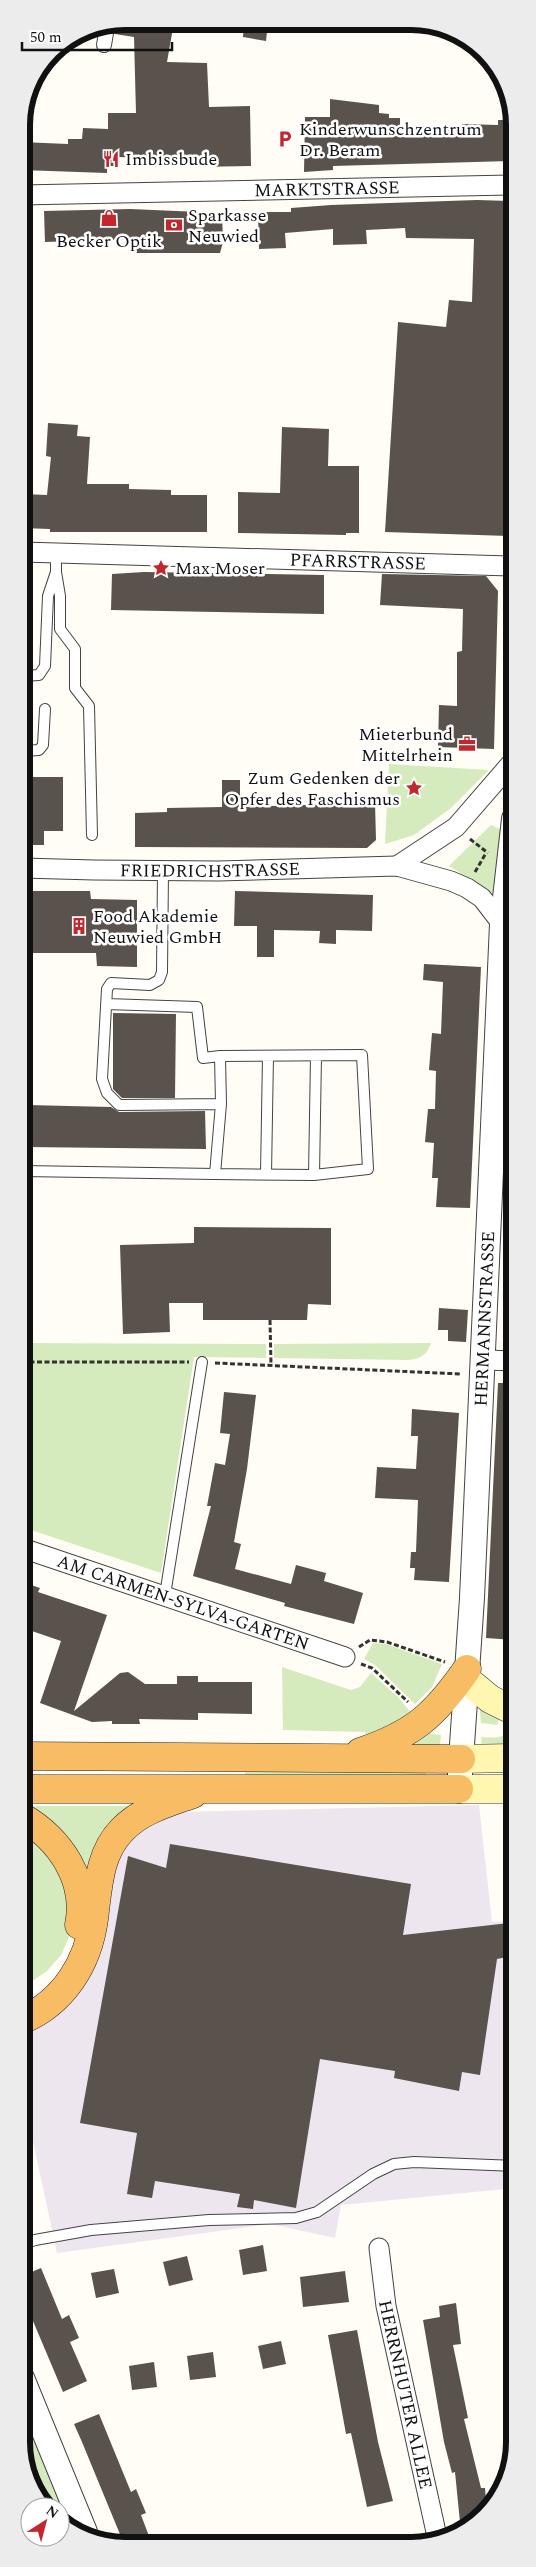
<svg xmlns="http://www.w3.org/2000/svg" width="536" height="2567" viewBox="0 0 536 2567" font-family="Spectral,serif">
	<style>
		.industrial { fill: #eee6ef }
		.green { fill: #d5ebbd }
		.building { fill: #5a524d }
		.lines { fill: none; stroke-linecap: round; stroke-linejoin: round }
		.service-casing { stroke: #444; stroke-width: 12 }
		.pedestrian-casing { stroke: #444; stroke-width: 16 }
		.minor-casing { stroke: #444; stroke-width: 21 }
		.tertiary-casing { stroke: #444; stroke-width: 26 }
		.secondary-casing { stroke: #333; stroke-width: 29 }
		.trunk-casing { stroke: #222; stroke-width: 29 }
		.path { stroke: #333; stroke-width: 3; stroke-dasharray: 5 2.5; stroke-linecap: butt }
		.service { stroke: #fff; stroke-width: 10 }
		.pedestrian { stroke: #fff; stroke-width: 14 }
		.minor { stroke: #fff; stroke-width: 19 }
		.tertiary { stroke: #fff; stroke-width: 24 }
		.secondary { stroke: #fff6b0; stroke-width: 28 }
		.trunk { stroke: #f7bc64; stroke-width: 28 }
		.labels { text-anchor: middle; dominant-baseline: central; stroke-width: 5; stroke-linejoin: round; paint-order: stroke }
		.poi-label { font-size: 18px; fill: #111; stroke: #fff; text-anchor: start }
		.street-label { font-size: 18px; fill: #111; stroke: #fff }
		.rim { fill: none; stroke: #111; stroke-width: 6 }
	</style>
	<rect width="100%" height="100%" fill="#fffdf5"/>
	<!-- industrial -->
	<path class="industrial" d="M479,1805L492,1922L514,1920V2188L341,2205L335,2238L271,2224L57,2253L22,2090V2031L36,2025L122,1849L133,1835L149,1823L178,1812Z"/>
	<!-- green -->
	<path class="green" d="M389,764L489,770L451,808L414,835L385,844Z
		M491,825L502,830L498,896L449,866Z
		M22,1343L266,1344V1358L194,1357L161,1573L22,1527Z
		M431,1343C427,1355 421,1358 409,1360L274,1358V1344Z
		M373,1643L386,1644L442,1664L432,1687L415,1704L375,1665L364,1659Z
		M282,1667L351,1690L360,1687L371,1673L398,1697L416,1719L378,1735H366L365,1732L283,1730Z
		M479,1701L502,1713L497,1725L481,1723Z
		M514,1725V1746H482L481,1737C496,1738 507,1739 514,1725Z
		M424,1728L432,1734L441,1735L440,1745L401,1747Z
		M426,1766V1776L245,1775V1767Z
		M22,1806H139L91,1879Z
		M22,1831L42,1845L71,1889L70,1935L61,1955L47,1971L22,1988Z
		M22,2404L73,2526L60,2518V2507H50L22,2440Z"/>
	<!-- building -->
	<path class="building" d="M125,21L174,22L167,62L207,63L209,107L250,106L251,166L193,167V159L116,157V166H107V173L21,170V142L68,144V139H82L83,128L108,129V113H136L134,37L115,34L114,30L108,25Z
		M244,23H268L266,41L243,37Z
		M330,99L379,105V113L389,114V118H400V131L461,129L462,124L498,125V120H514V161L333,166V170L304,172L305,117H330Z
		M477,200L514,201V422L509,536L385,532L398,322L446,327L449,300L472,302L474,239L406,238L405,228L366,230L367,244L333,245V229L285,233L286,248L259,249L258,212H291V208L331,205Z
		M130,209L222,213L223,242L220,253H132V239L45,242L44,211Z
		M48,423L78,425L77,436L90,437L87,484H129V489L171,490V495H207V532H50V529L22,528V494L47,495L51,457L46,456Z
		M282,427L329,429L328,466H359V533H346V535L238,533V492L280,493Z
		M144,572L324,575V614L111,610L112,574Z
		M382,574L486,576L498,591L494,749L438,747L439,705L457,706V652L462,651L463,609L380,605Z
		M22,777H63V831H44V845H22Z
		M222,780H240V807L375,803L376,840L367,848L135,847V813L167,812V808L222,807Z
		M22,891H90L91,899L137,900V967L97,966L96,953H22Z
		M235,891L373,895L372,931L336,930V944L319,943L320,931L274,930V957H257V926H234Z
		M424,964L481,967L470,1208L436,1207L438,1178H432L434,1143L425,1142L428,1109H435L436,1071L429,1070L432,1033L441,1034L443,982L423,980Z
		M113,1013L176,1014L175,1098H122L113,1089Z
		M27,1105L111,1107L119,1112L205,1111L206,1149L25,1147Z
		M194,1227L331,1228V1305L308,1304L307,1320H203V1303H169L170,1332L123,1334L120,1245L194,1243Z
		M439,1308L468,1310L466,1342L448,1341V1330H438Z
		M498,1383H514V1640L486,1638Z
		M224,1392L256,1395L247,1469L234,1542L241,1544L235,1569L291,1584L296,1565L326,1573L324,1581L363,1593L354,1624L284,1606L285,1603L193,1576L211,1506H207L215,1463L225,1465L230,1434L220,1433Z
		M412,1409L459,1413L449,1582L414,1580L415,1568H410L411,1552H416L418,1500L375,1498L377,1467L416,1469L418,1436H411Z
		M22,1582L40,1588L38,1592L107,1615L74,1711L120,1673L128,1672L145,1684H177V1676H198V1682H252V1714L198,1713V1720L139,1719L140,1724H112V1721L92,1722L40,1703L61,1641L26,1629L27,1625L25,1624L22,1631Z
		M170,1844L411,1884L403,1935L509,1923L513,1956L497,1959L480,2075L462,2072L459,2091L394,2078L395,2071L320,2059L296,2208L254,2200L253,2209L237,2207L240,2194L155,2181L152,2198L127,2194L137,2133L80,2123L128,1856L166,1868Z
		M263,2245L267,2271L243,2275L239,2250Z
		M187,2256L193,2280L169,2286L163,2262Z
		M41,2268L62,2319L69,2315L79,2338L70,2342L87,2381L63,2392L22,2295V2276Z
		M114,2269L119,2293L96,2298L91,2273Z
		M345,2271L349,2302L303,2307L300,2277Z
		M456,2303L461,2344L453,2345L468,2418L464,2419L481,2488H485L487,2512L461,2532L455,2472L452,2473L444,2442L423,2320L440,2317L439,2306Z
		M357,2330L378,2442L393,2501L367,2507L351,2433L346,2434L328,2335Z
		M281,2341L286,2364L263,2369L258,2346Z
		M213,2352L216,2377L190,2380L187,2356Z
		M154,2362L157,2387L132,2390L129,2366Z
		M99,2414L131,2492L136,2489L146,2513L141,2515L152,2544H124L82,2442L74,2424Z"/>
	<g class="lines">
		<!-- service casing -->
		<g class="service-casing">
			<path id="service" d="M56,553V572L60,596V629L75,649V688L89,706L92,835
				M22,676L39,675L45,666L48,596L56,572
				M22,751L39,750L43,745L45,709
				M163,871L162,972L159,980L150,985L111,983L107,989L102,1079L107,1093L119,1105L221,1104
				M22,1171L215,1174L221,1104L220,1056L203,1058L197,1007L106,1004
				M215,1174L314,1175L368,1169L362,1055L220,1056
				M266,1174L268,1056
				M314,1175L316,1056
				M165,1595L202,1362
				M22,2245L35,2240L91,2230L209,2220L296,2218L317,2212L373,2174L394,2164L414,2162L514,2166"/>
		</g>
		<!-- pedestrian casing -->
		<g class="pedestrian-casing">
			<path id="pedestrian" d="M104,45L106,33"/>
		</g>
		<!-- minor casing -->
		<g class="minor-casing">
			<g id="minor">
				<path id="s1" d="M21,195L514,185"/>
				<path id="s2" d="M22,552L514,566"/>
				<path d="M397,866L456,827L514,760"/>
				<path id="s3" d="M22,868L94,870L218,871L397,866L451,881L467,888L482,898L502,924"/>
				<path d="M484,1360L514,1361"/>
				<path id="s4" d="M22,1548L345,1657"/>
				<path id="s5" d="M379,2248L386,2306L438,2541"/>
			</g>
		</g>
		<!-- tertiary casing -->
		<g class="tertiary-casing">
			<g id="tertiary">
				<path id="s6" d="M459,1789L472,1598L502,924L514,819"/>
				<path d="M22,2378L85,2532"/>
			</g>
		</g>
		<!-- secondary casing -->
		<g class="secondary-casing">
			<path id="secondary" d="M467,1680L490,1699L514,1711
				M461,1759L514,1758
				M459,1789H514"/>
		</g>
		<!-- trunk casing -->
		<g class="trunk-casing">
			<path id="trunk" d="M360,1752C414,1734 435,1715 467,1669
				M22,1756L461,1759
				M22,1789H459
				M22,1817C60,1839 88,1880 79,1925
				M22,2020C64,2002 88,1963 94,1919C98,1888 99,1853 122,1830C141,1810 168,1803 193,1794"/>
		</g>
		<!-- path -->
		<path class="path" d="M470,839L488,853
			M475,872L486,853
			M270,1320L271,1364
			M22,1362H189
			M215,1363L461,1374
			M359,1647L370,1640L387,1642L445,1662
			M361,1664L372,1668L408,1702"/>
		<!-- service -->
		<use href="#service" class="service"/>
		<!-- pedestrian -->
		<use href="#pedestrian" class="pedestrian"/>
		<!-- minor -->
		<use href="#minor" class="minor"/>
		<!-- tertiary -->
		<use href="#tertiary" class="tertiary"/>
		<!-- secondary -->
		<use href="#secondary" class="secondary"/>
		<!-- trunk -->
		<use href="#trunk" class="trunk"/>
	</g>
	<!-- icons -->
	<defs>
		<g id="parking-bare" transform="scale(1.35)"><path d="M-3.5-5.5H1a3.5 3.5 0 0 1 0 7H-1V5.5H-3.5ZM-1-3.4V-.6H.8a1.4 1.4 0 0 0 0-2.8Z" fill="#c4262e" stroke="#fff" stroke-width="2.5" paint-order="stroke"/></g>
		<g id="restaurant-bare" transform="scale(1.35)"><path d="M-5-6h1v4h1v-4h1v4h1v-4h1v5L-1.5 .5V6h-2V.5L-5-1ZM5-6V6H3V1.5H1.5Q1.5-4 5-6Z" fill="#c4262e" stroke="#fff" stroke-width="2.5" paint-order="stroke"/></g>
		<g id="shop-bare" transform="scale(1.35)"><path d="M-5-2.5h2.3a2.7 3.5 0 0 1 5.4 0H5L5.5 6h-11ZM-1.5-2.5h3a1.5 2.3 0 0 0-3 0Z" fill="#c4262e" stroke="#fff" stroke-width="2.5" paint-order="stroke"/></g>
		<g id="bank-bare" transform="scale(1.35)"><path d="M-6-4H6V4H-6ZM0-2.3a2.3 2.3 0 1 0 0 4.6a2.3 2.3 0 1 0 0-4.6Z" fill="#c4262e" stroke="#fff" stroke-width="2.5" paint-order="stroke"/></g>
		<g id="sight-bare" transform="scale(1.35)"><path d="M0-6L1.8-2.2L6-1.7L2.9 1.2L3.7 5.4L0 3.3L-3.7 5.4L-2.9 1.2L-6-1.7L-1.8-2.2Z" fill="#c4262e" stroke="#fff" stroke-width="2.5" paint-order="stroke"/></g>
		<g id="office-bare" transform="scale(1.35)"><path d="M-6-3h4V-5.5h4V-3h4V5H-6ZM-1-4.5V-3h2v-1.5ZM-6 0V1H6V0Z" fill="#c4262e" stroke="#fff" stroke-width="2.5" paint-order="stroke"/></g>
		<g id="building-bare" transform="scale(1.35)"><path d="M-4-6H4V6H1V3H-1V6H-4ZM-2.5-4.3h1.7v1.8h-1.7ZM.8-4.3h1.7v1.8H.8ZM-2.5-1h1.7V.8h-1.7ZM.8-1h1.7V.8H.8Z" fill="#c4262e" stroke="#fff" stroke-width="2.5" paint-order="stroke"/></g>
	</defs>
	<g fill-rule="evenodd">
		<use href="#parking-bare" x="285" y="139"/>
		<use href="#restaurant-bare" x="111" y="159"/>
		<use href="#shop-bare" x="109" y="218"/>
		<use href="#bank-bare" x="174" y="225"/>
		<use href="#sight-bare" x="161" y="568"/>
		<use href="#office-bare" x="467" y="744"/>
		<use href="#sight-bare" x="414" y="788"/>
		<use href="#building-bare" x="79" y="926"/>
	</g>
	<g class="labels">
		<!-- poi labels -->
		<g class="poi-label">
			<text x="299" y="129">Kinderwunschzentrum<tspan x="299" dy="21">Dr. Beram</tspan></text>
			<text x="125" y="159">Imbissbude</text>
			<text x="188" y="215">Sparkasse<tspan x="188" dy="21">Neuwied</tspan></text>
			<text x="109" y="241" text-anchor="middle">Becker Optik</text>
			<text x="175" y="568">Max Moser</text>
			<text x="453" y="734" text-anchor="end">Mieterbund<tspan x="453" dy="21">Mittelrhein</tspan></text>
			<text x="400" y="778" text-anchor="end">Zum Gedenken der<tspan x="400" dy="21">Opfer des Faschismus</tspan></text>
			<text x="93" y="916">Food Akademie<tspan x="93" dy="21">Neuwied GmbH</tspan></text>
		</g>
		<!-- street labels -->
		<g class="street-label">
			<text stroke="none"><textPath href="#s1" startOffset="306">MARKTSTRASSE</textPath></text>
			<text stroke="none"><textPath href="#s2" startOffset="336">PFARRSTRASSE</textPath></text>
			<text stroke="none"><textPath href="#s3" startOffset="188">FRIEDRICHSTRASSE</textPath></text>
			<text stroke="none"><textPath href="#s6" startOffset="471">HERMANNSTRASSE</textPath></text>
			<text stroke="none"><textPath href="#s4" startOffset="170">AM CARMEN-SYLVA-GARTEN</textPath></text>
			<text stroke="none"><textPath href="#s5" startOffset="149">HERRNHUTER ALLEE</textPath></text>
		</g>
	</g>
	<!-- crop -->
	<path d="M0 0H536V2567H0ZM125 30H411A95 95 0 0 1 506 125V2442A95 95 0 0 1 411 2537H125A95 95 0 0 1 30 2442V125A95 95 0 0 1 125 30Z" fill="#ececec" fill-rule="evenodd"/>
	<path class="rim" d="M125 30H411A95 95 0 0 1 506 125V2442A95 95 0 0 1 411 2537H125A95 95 0 0 1 30 2442V125A95 95 0 0 1 125 30Z"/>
	<!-- north arrow -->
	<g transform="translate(45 2522) rotate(36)"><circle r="24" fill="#ffffff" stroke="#a0a0a0"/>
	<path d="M0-4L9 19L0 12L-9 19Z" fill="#c4262e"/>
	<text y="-8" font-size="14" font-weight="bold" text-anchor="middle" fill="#111111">N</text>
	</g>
	<!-- scale -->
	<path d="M22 42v8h150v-8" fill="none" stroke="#111111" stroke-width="2.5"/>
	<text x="30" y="42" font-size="15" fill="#111111" stroke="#ffffff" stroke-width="4" paint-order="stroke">50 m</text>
</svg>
